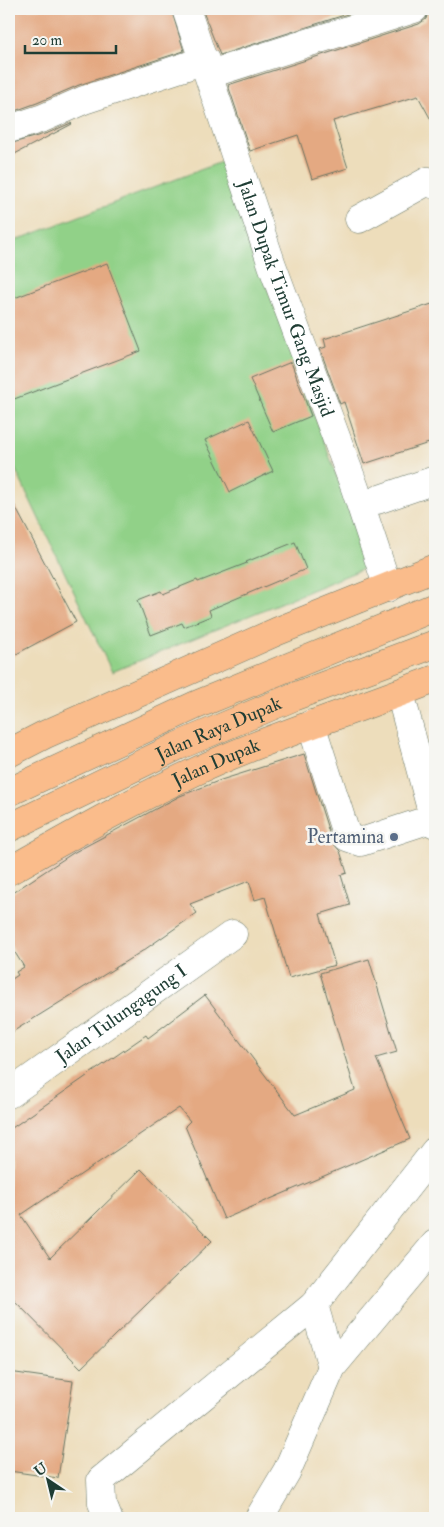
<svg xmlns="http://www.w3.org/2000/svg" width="444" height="1527" viewBox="0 0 444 1527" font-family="'IM FELL Double Pica',serif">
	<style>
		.green { fill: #91d188; stroke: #58875e }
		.building { fill: #e4a982 }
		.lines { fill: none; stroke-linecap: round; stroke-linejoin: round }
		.minor-casing { stroke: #677563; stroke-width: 29 }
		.major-casing { stroke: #677563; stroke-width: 29 }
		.minor { stroke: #fff; stroke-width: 28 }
		.major { stroke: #fabc8b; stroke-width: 28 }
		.service-dot { fill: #5c6f8a; stroke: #f6f6f2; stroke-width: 2 }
		.labels { text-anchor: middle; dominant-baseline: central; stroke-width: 5; stroke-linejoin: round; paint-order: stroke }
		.street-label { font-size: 19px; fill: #1f3d34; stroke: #f6f6f2 }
		.service-label { font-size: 19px; fill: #4e5e75; stroke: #f6f6f2; text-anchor: end }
	</style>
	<rect width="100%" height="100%" fill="#f6f6f2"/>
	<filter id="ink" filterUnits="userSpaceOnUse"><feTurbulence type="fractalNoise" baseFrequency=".02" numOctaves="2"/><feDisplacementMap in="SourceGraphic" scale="10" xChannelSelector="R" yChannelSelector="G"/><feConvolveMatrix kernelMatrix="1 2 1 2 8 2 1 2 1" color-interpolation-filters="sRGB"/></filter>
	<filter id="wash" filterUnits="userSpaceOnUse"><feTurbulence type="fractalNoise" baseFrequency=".0096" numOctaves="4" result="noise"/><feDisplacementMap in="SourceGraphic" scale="20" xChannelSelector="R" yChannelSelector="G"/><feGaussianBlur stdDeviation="1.12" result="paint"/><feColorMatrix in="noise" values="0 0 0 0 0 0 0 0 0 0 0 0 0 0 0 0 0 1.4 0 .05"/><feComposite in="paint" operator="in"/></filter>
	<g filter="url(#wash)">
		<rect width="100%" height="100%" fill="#edddbb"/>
		<!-- green -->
		<path class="green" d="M221,162L370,566L112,672L9,456V243Z"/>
		<g id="blocks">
			<!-- building -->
			<path class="building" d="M9,9H171L184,51L79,85L37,103L9,113Z
				M202,9H363L220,55Z
				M429,9H435V127L418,96L333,121L348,168L312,179L298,135L250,151L228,85L419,24L426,19Z
				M71,123L72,124L9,157V144L48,133Z
				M107,263L141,351L9,401V300Z
				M435,303V441L364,464L344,402L340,404L320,349L326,347L324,339Z
				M291,362L311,416L273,432L250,379Z
				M249,420L273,471L230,492L205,440Z
				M9,495L76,622L9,658Z
				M295,542L306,569L209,610L211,616L184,627L182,623L151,635L138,600L161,591L163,594L197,580L198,582L247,563L246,562Z
				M304,754L332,842L340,851L347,873L341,875L350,905L320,914L335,965L289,978L265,897L255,900L249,881L190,904L197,913L144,950L9,1034V981L18,975L16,972L24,967L9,943V895L73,853L180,796L221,780Z
				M369,959L397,1052L376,1058L410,1139L224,1219L185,1126L190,1121L179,1108L21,1215L50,1258L141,1169L212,1241L81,1368L9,1295V1130L146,1035L148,1038L205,995L295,1115L355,1090L320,973Z
				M9,1372L73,1381L58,1478L9,1471Z"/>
		</g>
	</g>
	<g filter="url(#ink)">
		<use href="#blocks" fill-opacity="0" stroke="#677563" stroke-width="1"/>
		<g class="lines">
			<!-- minor casing -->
			<g class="minor-casing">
				<g id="minor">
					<path id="s1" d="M186,9L272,265L355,488L388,588"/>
					<path d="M210,74L414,9"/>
					<path d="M9,129L43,118L84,100L205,60"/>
					<path d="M359,219L428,181L435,185"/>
					<path d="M377,500L435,480"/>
					<path d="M400,693L435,824"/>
					<path d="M311,724L347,837L361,842L434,818"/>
					<path id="s2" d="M9,1094L233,934"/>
					<path d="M314,1305L332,1367"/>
					<path d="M108,1518L102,1503L101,1480L314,1305L435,1151"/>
					<path d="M259,1518L287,1471L332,1367L435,1244"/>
				</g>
			</g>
			<!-- major casing -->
			<g class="major-casing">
				<g id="major">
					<path d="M9,753L44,735L278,631L435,568"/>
					<path d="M9,792L196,705L435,607"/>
					<path id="s3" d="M9,828L178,746L293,697L435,644"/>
					<path id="s4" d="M9,871C81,830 153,789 230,756C297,728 367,706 435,679"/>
				</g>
			</g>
			<!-- minor -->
			<use href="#minor" class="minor"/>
			<!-- major -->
			<use href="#major" class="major"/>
		</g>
	</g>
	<!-- markers -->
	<circle class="service-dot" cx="394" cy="837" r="5"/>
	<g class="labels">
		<!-- street labels -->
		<g class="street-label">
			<text stroke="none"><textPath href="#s1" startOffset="306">Jalan Dupak Timur Gang Masjid</textPath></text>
			<text stroke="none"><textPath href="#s3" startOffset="232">Jalan Raya Dupak</textPath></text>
			<text stroke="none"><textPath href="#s4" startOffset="234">Jalan Dupak</textPath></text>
			<text stroke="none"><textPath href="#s2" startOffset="138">Jalan Tulungagung I</textPath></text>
		</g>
		<!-- service labels -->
		<g class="service-label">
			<text x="384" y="837">Pertamina</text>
		</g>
	</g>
	<!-- margin -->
	<rect width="444" height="1527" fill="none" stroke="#f6f6f2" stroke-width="30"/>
	<!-- north arrow -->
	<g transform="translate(48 1480) rotate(325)" stroke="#f6f6f2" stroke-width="4" paint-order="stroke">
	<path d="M0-4L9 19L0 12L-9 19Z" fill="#1f3d34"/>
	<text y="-8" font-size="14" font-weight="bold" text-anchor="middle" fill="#1f3d34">U</text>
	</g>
	<!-- scale -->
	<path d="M25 45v8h91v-8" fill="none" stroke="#1f3d34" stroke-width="2.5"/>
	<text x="32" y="45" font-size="15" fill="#1f3d34" stroke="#f6f6f2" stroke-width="4" paint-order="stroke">20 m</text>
</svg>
